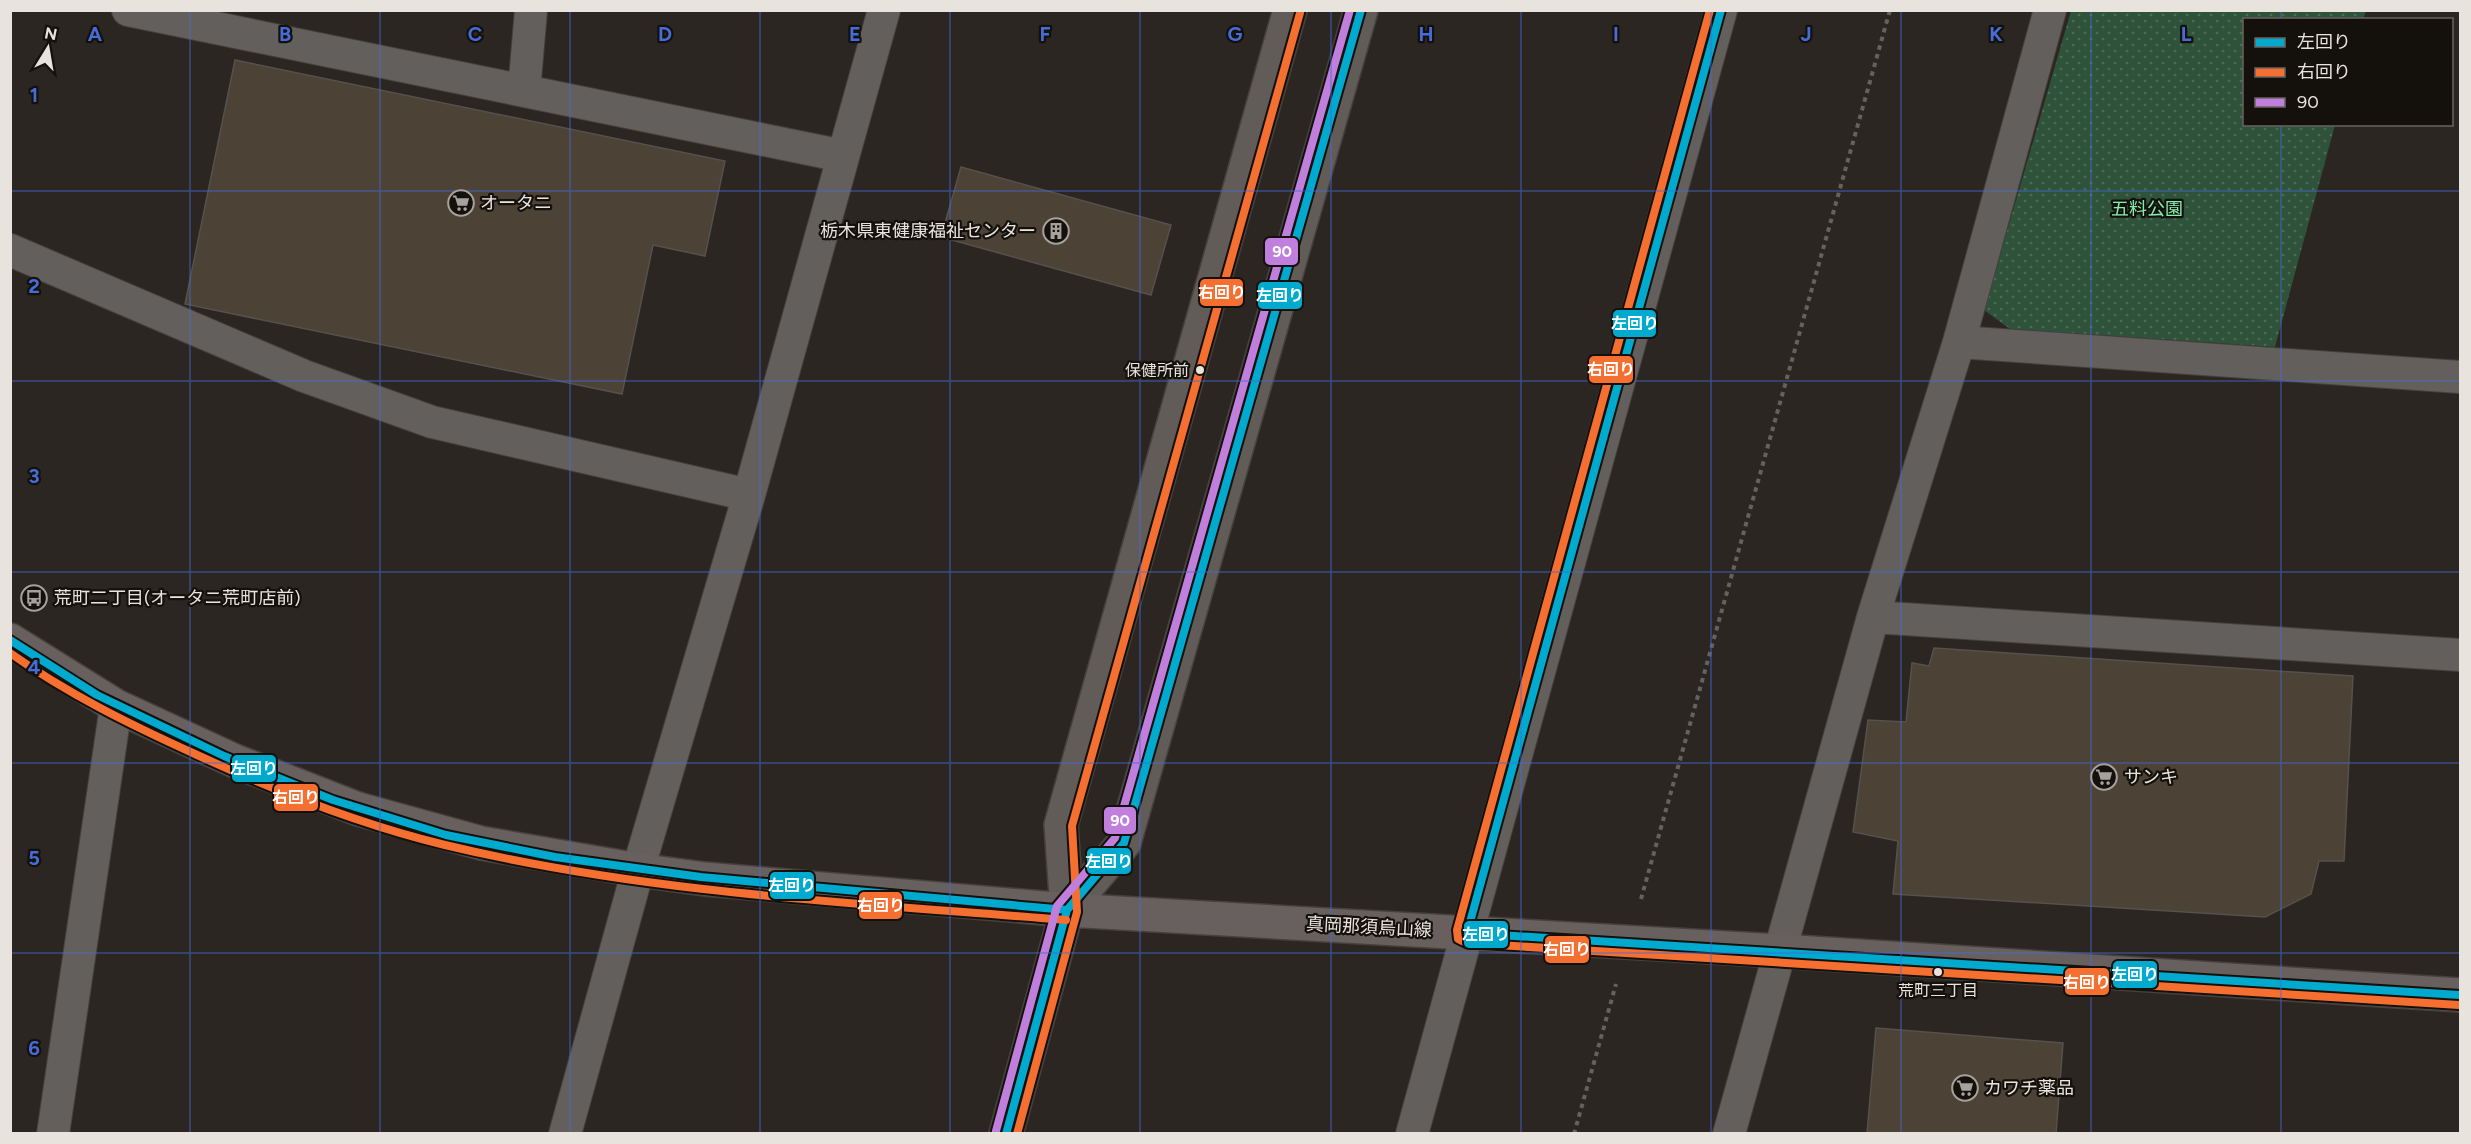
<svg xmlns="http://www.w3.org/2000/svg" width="2471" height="1144" viewBox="0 0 2471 1144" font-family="Figtree,'Noto Sans JP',sans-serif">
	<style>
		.park { fill: url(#park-dots) }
		.building { fill: #4c4236; stroke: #55514d; stroke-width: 1.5 }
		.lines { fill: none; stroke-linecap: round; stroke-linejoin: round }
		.street-casing { stroke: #46413e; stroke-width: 34 }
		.secondary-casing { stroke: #46413e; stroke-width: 36 }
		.primary-casing { stroke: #46413e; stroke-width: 36 }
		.path { stroke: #65615e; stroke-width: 4; stroke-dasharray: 4.5 4.5; stroke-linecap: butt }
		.street { stroke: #635f5c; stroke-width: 32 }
		.secondary { stroke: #625c59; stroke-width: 33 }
		.primary { stroke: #68605e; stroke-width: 33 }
		.bus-1-casing { stroke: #14100c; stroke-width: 12 }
		.bus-2-casing { stroke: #14100c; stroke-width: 12 }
		.bus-3-casing { stroke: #14100c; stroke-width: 12 }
		.bus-1 { stroke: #00a9ce; stroke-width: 8 }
		.bus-2 { stroke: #f46f30; stroke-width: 8 }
		.bus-3 { stroke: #c07fdc; stroke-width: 8 }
		.grid { fill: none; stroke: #466cd9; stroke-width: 1.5; stroke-opacity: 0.55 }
		.bus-dot { fill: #e9e3de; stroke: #14100c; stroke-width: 2 }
		.labels { text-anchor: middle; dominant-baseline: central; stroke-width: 4.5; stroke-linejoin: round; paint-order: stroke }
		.bus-label { font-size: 16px; fill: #e9e3de; stroke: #14100c; text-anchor: end }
		.poi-label { font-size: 18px; fill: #e9e3de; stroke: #14100c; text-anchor: start }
		.park-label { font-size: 18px; fill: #84efac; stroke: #14100c }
		.street-label { font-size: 18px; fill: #e9e3de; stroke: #14100c }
		.grid-label { font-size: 20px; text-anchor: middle; font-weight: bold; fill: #466cd9; stroke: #14100c; stroke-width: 4.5; stroke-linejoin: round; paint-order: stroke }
		.line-badge { stroke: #14100c; stroke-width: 2 }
		.badge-label { font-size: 16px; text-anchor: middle; font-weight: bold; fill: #fff }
	</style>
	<defs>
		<pattern id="park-dots" width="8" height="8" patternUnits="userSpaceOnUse" patternTransform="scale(1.5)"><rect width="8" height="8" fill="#2e523a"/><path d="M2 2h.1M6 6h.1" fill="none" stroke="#4c6b56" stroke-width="1.8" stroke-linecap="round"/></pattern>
	</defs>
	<rect width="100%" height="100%" fill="#2b2622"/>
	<!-- park -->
	<path class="park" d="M2071,11H2366L2363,19L2244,20V124L2335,125L2275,347L2010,329L1984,310Z"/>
	<!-- building -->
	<path class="building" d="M235,60L725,161L705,256L653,245L622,394L185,304Z
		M961,167L1171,225L1151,295L941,237Z
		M1934,648L2353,676L2344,861H2319L2311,894L2265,917L1893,894L1898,841L1853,832L1868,720L1906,722L1912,663L1929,666Z
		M1876,1028L2063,1043L2056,1134H1867Z"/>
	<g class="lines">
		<!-- street casing -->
		<g class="street-casing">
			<path id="street" d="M128,10L843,156
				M524,91L531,10
				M10,250L304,376L432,422L749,495
				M1959,342L2460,377
				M1873,617L2460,655
				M53,1134L116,706
				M565,1134L638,870L749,495L884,10
				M1412,1134L1721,10
				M1729,1134L1873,617L1959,342L2050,10"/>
		</g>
		<!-- secondary casing -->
		<g class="secondary-casing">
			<path id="secondary" d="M1067,910L1124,843L1361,10
				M1067,910L1061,825L1290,10"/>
		</g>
		<!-- primary casing -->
		<g class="primary-casing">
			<path id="primary" d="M10,640L116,706L235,761L358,809L481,843L638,870L705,879L1067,910L1781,951L2460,995
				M1006,1134L1067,910"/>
		</g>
		<!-- path -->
		<path class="path" d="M1641,899L1890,10
			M1574,1134L1616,984"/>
		<!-- street -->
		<use href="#street" class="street"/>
		<!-- secondary -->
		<use href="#secondary" class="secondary"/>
		<!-- primary -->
		<use href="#primary" class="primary"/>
		<!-- bus-1 casing -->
		<g class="bus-1-casing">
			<path id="bus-1" d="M1721,10L1467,933L2460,995
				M10,640L97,695L224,756L333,800L446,835L555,857L701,877L1067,910
				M1006,1134L1067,910L1124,843L1361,10"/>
		</g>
		<!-- bus-2 casing -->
		<g class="bus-2-casing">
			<path id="bus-2" d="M1710,10L1457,930L1458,939L1466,943L2459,1005
				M10,653C68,694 131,725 195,754C275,791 358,824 445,845C648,894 859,903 1066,920
				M1017,1134L1077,912L1072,826L1300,13"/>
		</g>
		<!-- bus-3 casing -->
		<g class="bus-3-casing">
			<path id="bus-3" d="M996,1131L1057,906L1115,838L1350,10"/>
		</g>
		<!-- bus-1 -->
		<use href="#bus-1" class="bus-1"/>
		<!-- bus-2 -->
		<use href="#bus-2" class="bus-2"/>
		<!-- bus-3 -->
		<use href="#bus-3" class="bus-3"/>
	</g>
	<!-- grid -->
	<path class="grid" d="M190,10V1134M380,10V1134M570,10V1134M760,10V1134M950,10V1134M1140,10V1134M1331,10V1134M1521,10V1134M1711,10V1134M1901,10V1134M2091,10V1134M2281,10V20M2281,124V1134M10,191H2460M10,381H2460M10,572H2460M10,763H2460M10,953H2460"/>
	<!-- icons -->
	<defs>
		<g id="supermarket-ring" transform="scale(1.35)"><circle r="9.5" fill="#14100c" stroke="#a6a19c" stroke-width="1.5"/><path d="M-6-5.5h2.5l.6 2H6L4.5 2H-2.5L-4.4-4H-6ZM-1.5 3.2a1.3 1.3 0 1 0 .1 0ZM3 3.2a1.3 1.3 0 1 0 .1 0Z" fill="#a6a19c"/></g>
		<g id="building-ring" transform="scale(1.35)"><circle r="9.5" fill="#14100c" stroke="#a6a19c" stroke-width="1.5"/><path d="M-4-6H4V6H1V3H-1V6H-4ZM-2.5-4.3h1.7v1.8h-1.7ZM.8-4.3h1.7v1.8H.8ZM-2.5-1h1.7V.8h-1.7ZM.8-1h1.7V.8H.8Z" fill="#a6a19c"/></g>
		<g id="bus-ring" transform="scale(1.35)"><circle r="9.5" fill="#14100c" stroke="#a6a19c" stroke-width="1.5"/><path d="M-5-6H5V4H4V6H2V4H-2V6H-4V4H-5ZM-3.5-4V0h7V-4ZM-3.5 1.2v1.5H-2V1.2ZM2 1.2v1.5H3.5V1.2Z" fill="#a6a19c"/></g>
	</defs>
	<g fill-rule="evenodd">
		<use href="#supermarket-ring" x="461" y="203"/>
		<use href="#building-ring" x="1056" y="231"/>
		<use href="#bus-ring" x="34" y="598"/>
		<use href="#supermarket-ring" x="2104" y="777"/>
		<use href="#supermarket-ring" x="1965" y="1088"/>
	</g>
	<!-- markers -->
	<g class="bus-dot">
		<circle cx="1200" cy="370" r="5"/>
		<circle cx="1938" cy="972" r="5"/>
	</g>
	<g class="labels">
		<!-- bus labels -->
		<g class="bus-label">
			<text x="1189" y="370">保健所前</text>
			<text x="1938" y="990" text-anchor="middle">荒町三丁目</text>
		</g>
		<!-- poi labels -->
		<g class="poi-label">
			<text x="480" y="203">オータニ</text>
			<text x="1036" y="231" text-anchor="end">栃木県東健康福祉センター</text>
			<text x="54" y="598">荒町二丁目(オータニ荒町店前)</text>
			<text x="2124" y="777">サンキ</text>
			<text x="1984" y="1088">カワチ薬品</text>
		</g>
		<!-- park labels -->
		<g class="park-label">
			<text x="2147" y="209">五料公園</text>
		</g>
		<!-- street labels -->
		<g class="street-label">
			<text transform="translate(1369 927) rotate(3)">真岡那須烏山線</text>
		</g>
	</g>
	<g class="grid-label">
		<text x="95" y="41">A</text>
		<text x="285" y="41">B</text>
		<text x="475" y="41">C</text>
		<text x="665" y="41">D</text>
		<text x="855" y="41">E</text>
		<text x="1045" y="41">F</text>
		<text x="1235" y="41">G</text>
		<text x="1426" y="41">H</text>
		<text x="1616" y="41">I</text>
		<text x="1806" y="41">J</text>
		<text x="1996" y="41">K</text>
		<text x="2186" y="41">L</text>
		<text x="34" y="102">1</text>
		<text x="34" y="293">2</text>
		<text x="34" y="483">3</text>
		<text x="34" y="674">4</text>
		<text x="34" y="865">5</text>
		<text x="34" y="1055">6</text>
	</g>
	<g class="line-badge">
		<rect x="1264" y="237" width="35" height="29" rx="6" fill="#c07fdc"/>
		<rect x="1199" y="278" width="45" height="29" rx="6" fill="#f46f30"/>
		<rect x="1257" y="281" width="46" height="29" rx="6" fill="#00a9ce"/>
		<rect x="1612" y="309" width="45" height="29" rx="6" fill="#00a9ce"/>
		<rect x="1588" y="355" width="46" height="29" rx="6" fill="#f46f30"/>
		<rect x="231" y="754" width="46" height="29" rx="6" fill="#00a9ce"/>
		<rect x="273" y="783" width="46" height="29" rx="6" fill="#f46f30"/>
		<rect x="1103" y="806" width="34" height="29" rx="6" fill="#c07fdc"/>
		<rect x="1086" y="847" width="46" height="28" rx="6" fill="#00a9ce"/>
		<rect x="769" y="871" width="46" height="29" rx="6" fill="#00a9ce"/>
		<rect x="858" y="891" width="45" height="29" rx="6" fill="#f46f30"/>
		<rect x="1463" y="920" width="46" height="29" rx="6" fill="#00a9ce"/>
		<rect x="1544" y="935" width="46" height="29" rx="6" fill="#f46f30"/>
		<rect x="2112" y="960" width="46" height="29" rx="6" fill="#00a9ce"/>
		<rect x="2064" y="967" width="46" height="29" rx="6" fill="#f46f30"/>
	</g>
	<g class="badge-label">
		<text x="1282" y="257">90</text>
		<text x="1222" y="298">右回り</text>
		<text x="1280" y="301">左回り</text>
		<text x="1635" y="329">左回り</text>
		<text x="1611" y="375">右回り</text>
		<text x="254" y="774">左回り</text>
		<text x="296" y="803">右回り</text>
		<text x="1120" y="826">90</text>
		<text x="1109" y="867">左回り</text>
		<text x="792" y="891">左回り</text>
		<text x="881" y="911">右回り</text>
		<text x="1486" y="940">左回り</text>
		<text x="1567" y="955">右回り</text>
		<text x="2135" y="980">左回り</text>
		<text x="2087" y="988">右回り</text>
	</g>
	<!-- border -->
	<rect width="2471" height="1144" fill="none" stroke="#e9e3de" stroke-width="24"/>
	<!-- legend -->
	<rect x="2243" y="18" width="210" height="108" fill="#14100c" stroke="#696460" stroke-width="1.5"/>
	<rect x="2255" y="38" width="30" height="9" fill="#00a9ce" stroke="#696460" stroke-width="1.5"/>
	<text x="2297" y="48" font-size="18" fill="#e9e3de">左回り</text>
	<rect x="2255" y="68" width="30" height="9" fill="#f46f30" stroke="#696460" stroke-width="1.5"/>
	<text x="2297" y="78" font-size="18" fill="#e9e3de">右回り</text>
	<rect x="2255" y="98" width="30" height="9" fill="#c07fdc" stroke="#696460" stroke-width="1.5"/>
	<text x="2297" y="108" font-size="18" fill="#e9e3de">90</text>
	<!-- north arrow -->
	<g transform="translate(48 48) rotate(11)" stroke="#14100c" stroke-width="4.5" paint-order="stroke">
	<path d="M0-4.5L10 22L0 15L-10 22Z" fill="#e9e3de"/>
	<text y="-9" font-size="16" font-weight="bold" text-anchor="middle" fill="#e9e3de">N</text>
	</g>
</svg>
